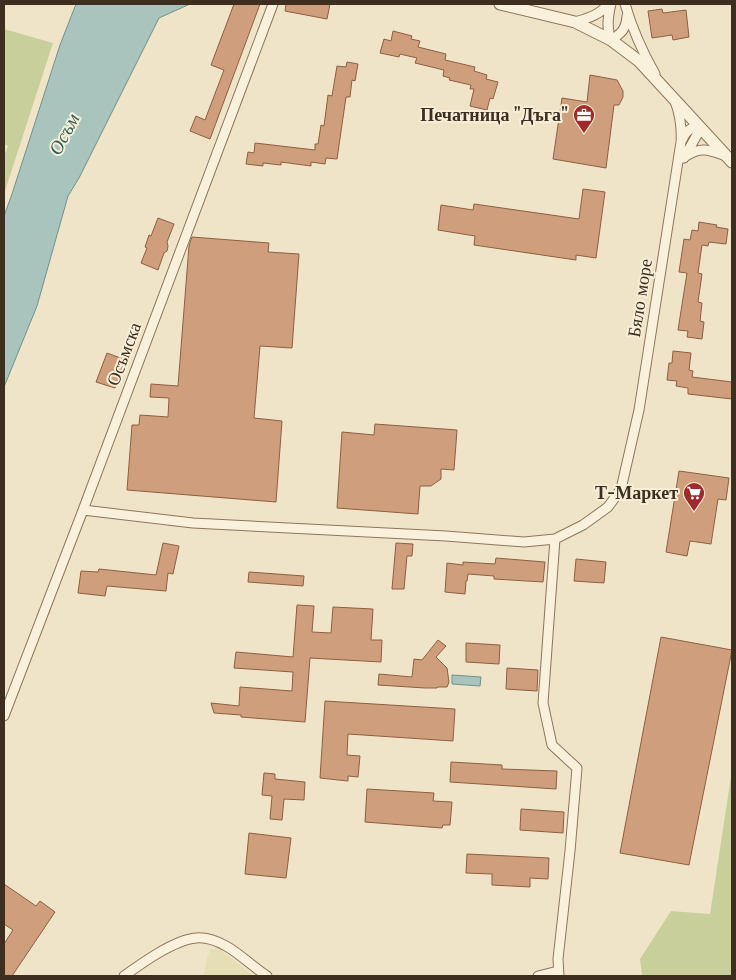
<svg xmlns="http://www.w3.org/2000/svg" width="736" height="980" viewBox="0 0 736 980" font-family="'Libre Baskerville',serif">
	<style>
		.farmland { fill: #e6deb5 }
		.green { fill: #c9cf9b }
		.water { fill: #a9c4bc; stroke: #6f938a }
		.building { fill: #cf9f7d; stroke: #8d5f41 }
		.lines { fill: none; stroke-linecap: round; stroke-linejoin: round }
		.minor-casing { stroke: #8d765c; stroke-width: 11 }
		.tertiary-casing { stroke: #8d765c; stroke-width: 13 }
		.minor { stroke: #faf1dc; stroke-width: 9 }
		.tertiary { stroke: #faf1dc; stroke-width: 11 }
		.labels { text-anchor: middle; dominant-baseline: central; stroke-width: 4; stroke-linejoin: round; paint-order: stroke }
		.poi-label { font-size: 18px; font-weight: bold; fill: #3d2e20; stroke: #f7eed8; text-anchor: end }
		.street-label { font-size: 18px; fill: #3d2e20; stroke: #f7eed8 }
		.water-label { font-size: 19px; font-style: italic; fill: #2f5d5a; stroke: #f7eed8 }
	</style>
	<rect width="100%" height="100%" fill="#f0e4c8"/>
	<!-- farmland -->
	<path class="farmland" d="M211,949H219L254,976H204L207,958Z"/>
	<!-- green -->
	<path class="green" d="M4,29L53,43L4,194V156L8,146L4,144Z
		M732,770V976H642L640,959L671,911L710,914Z"/>
	<!-- water -->
	<path class="water" d="M76,4H190L159,18L79,178L68,196L37,306L4,387V216L12,194L60,45Z
		M452,675L481,677L480,686L452,684Z"/>
	<!-- building -->
	<path class="building" d="M234,4H260L210,139L190,131L196,116L205,120L224,70L211,65Z
		M286,4H330L327,19L285,11Z
		M662,9L663,13L686,10L689,37L673,40L672,35L652,38L648,11Z
		M393,31L412,36L411,39L420,41L418,47L446,54L445,60L475,67L474,71L487,75L486,79L498,82L493,99L490,98L487,110L470,106L474,89H470L471,85L449,80L450,78L443,76L444,70L415,63L417,58L400,54L399,57L380,53L384,39L391,41Z
		M347,62L358,64L355,81L352,80L350,97H346L337,159L326,158L325,164L311,162V166L281,162V165L263,163V166L246,164L248,152L254,153L255,143L315,150V144H318L321,125L324,126L328,95L332,96L337,66L346,67Z
		M590,75L617,80L623,91V97L619,105H614L606,168L553,159L562,98L587,102Z
		M583,189L605,192L596,258L576,255V260L474,245L475,236L438,230L441,205L473,210L474,204L579,219Z
		M158,218L174,224L167,242L168,246L167,251L164,253L158,270L141,263L147,248L145,247L149,235L151,236Z
		M699,222L717,225L716,227L728,229L726,244L709,242L708,246L702,245L698,273L702,274L698,302L702,303L700,321L704,322L702,339L687,337L688,331L678,330L687,273L679,272L684,239L690,240L692,230L698,231Z
		M192,237L269,243L268,252L299,254L292,348L260,346L254,418L282,421L276,502L127,490L132,425H139L140,415L168,417L169,398L150,397L151,384L178,386L189,246Z
		M673,351L691,353L689,370L693,371L692,377L732,382V399L688,394V388L676,386L677,381L667,380L669,363H672Z
		M107,353L126,360L115,388L96,382Z
		M375,424L457,430L454,470L441,469V479L431,486H420L418,514L337,508L342,432L374,435Z
		M679,471L729,478L726,500L718,499L711,544L690,541L687,556L666,552Z
		M163,543L179,546L173,574L168,573L166,591L107,586L105,596L78,593L81,571L98,572L99,569L156,575Z
		M396,543L413,544L412,556H407L404,589H392Z
		M496,558L545,562L543,582L494,579V576L468,574L467,581H466L465,594L445,592L447,563L463,565V562L495,564Z
		M576,559L606,562L604,583L574,581Z
		M249,572L304,576L303,586L248,582Z
		M297,605L314,606L312,632L331,633L333,607L373,609L371,640H382L381,662L310,658L305,722L241,717V715L214,713L211,703L239,706L240,687L292,691L293,672L234,668L236,652L293,657Z
		M661,637L732,650L689,865L620,853Z
		M438,640L446,646L436,657L447,668L449,682L447,687H438L437,688H425L378,685L379,674L412,677L414,659L422,660Z
		M466,643L500,645L499,664L466,662Z
		M507,668L538,670L537,691L506,689Z
		M325,701L455,709L453,741L348,734L347,755L360,756L358,777L348,776V781L320,778Z
		M451,762L502,765V769L557,771L556,789L450,782Z
		M264,773L275,774V779L305,782L304,800L284,799L282,820L270,819L272,796L262,795Z
		M367,789L434,793L433,801L452,802L450,825H443L442,828L365,822Z
		M521,809L564,812L563,833L520,830Z
		M249,833L291,838L286,878L245,874Z
		M467,854L549,858L548,879L530,878V887L492,885V874L466,873Z
		M4,884L36,906L40,901L55,912L12,976H4V944L13,930L4,924Z"/>
	<g class="lines">
		<!-- minor casing -->
		<g class="minor-casing">
			<path id="minor" d="M611,4C608,16 606,28 611,40C622,33 626,29 627,16
				M625,4C632,28 642,51 655,74
				M575,22C588,18 600,15 608,4
				M682,140C686,131 690,128 699,126L698,133L684,158
				M686,156C701,146 710,150 726,156
				M83,510L193,523L446,536L524,542L555,539L583,525L608,507L621,489L639,410L681,142C682,128 680,115 675,101
				M555,539L543,703L552,745L577,768L570,851L558,959L559,976
				M4,716L83,510L273,4
				M124,976C142,963 174,940 196,938C206,937 217,941 226,946C239,953 253,967 267,976
				M538,976L558,971"/>
		</g>
		<!-- tertiary casing -->
		<g class="tertiary-casing">
			<path id="tertiary" d="M500,4L575,22L611,40L639,61L732,162"/>
		</g>
		<!-- minor -->
		<use href="#minor" class="minor"/>
		<!-- tertiary -->
		<use href="#tertiary" class="tertiary"/>
	</g>
	<!-- icons -->
	<defs>
		<g id="office-pin" transform="scale(1.125)"><path d="M0 17L-7.5 6A9.5 9.5 0 1 1 7.5 6Z" fill="#9e2a2b" stroke="#f7eed8"/><path d="M-6-3h4V-5.5h4V-3h4V5H-6ZM-1-4.5V-3h2v-1.5ZM-6 0V1H6V0Z" fill="#fff"/></g>
		<g id="supermarket-pin" transform="scale(1.125)"><path d="M0 17L-7.5 6A9.5 9.5 0 1 1 7.5 6Z" fill="#9e2a2b" stroke="#f7eed8"/><path d="M-6-5.5h2.5l.6 2H6L4.5 2H-2.5L-4.4-4H-6ZM-1.5 3.2a1.3 1.3 0 1 0 .1 0ZM3 3.2a1.3 1.3 0 1 0 .1 0Z" fill="#fff"/></g>
	</defs>
	<g fill-rule="evenodd">
		<use href="#office-pin" x="584" y="115"/>
		<use href="#supermarket-pin" x="694" y="493"/>
	</g>
	<g class="labels">
		<!-- poi labels -->
		<g class="poi-label">
			<text x="568" y="115">Печатница "Дъга"</text>
			<text x="678" y="493">Т-Маркет</text>
		</g>
		<!-- street labels -->
		<g class="street-label">
			<text transform="translate(640 298) rotate(-81)">Бяло море</text>
			<text transform="translate(124 354) rotate(-69)">Осъмска</text>
		</g>
		<!-- water labels -->
		<g class="water-label">
			<text transform="translate(64 134) rotate(-62)">Осъм</text>
		</g>
	</g>
	<!-- border -->
	<rect width="736" height="980" fill="none" stroke="#3d2e20" stroke-width="10"/>
</svg>
